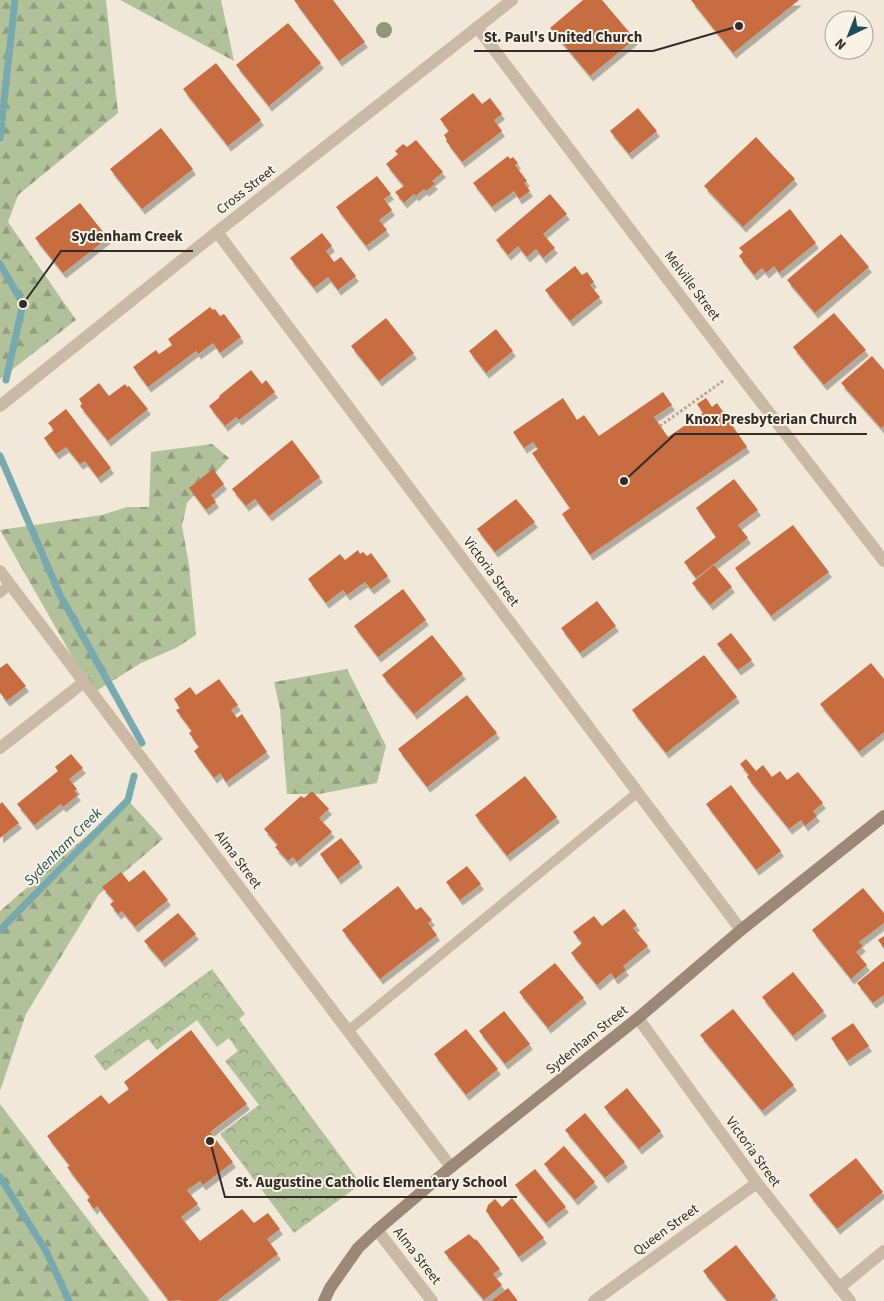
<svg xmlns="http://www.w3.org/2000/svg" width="884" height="1301" viewBox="0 0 884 1301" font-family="'Source Sans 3',sans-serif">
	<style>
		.forest { fill: url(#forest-firs) }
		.park { fill: url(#park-crowns) }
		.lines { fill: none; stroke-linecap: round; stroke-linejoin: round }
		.stream { stroke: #78a9af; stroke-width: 7 }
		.building { fill: #c86c42; filter: url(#shadow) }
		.path { stroke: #b6a390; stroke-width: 3; stroke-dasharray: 2.5 2.5; stroke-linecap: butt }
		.service { stroke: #cab9a5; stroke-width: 10 }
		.minor { stroke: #cab9a5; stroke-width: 12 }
		.secondary { stroke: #9d8877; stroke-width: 12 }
		.tree { fill: #919779 }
		.labels { text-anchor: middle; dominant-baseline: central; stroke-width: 4; stroke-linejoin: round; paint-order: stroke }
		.street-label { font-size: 14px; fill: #352c27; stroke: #f9f2e6 }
		.water-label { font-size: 15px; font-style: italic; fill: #1c4f57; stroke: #f9f2e6 }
		.leader { fill: none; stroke: #352c27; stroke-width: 2 }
		.callout-dot { fill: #352c27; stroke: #f9f2e6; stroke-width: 2 }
		.callout-label { font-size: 15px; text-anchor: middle; font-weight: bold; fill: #352c27; stroke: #f9f2e6; stroke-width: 4; stroke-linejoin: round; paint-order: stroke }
	</style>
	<defs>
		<pattern id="forest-firs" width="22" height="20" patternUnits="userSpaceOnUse" patternTransform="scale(1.25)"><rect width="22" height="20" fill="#b1c199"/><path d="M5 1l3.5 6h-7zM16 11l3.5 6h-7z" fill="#919d7d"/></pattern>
		<pattern id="park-crowns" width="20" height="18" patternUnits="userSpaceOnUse" patternTransform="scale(1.25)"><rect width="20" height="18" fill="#b1c199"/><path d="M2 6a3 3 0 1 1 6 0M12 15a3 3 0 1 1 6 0" fill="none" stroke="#919d7d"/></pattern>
		<filter id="shadow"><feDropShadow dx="3" dy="5.5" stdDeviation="0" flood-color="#0004"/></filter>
	</defs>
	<rect width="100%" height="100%" fill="#f2e8d9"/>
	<!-- forest -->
	<path class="forest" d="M0,0H106L118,113L18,195L8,222L76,320L0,379Z
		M120,0H221L234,61Z
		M212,444L229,458L187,503L182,526L189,565L196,635L176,648L141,663L93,693L0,530L102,515L127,507H149L151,452Z
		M347,669L386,746L377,783L319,794H287L280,709L274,682Z
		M128,800L163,839L99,894L26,1014L0,1091V911Z
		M0,1104L150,1301H0Z"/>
	<!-- park -->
	<path class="park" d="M212,969L245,1014L239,1019L361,1184L294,1233L220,1134L259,1105L225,1061L238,1051L229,1038L217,1047L197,1020L157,1050L148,1039L105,1071L94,1056Z"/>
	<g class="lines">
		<!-- stream -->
		<path class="stream" d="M0,138L15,0
			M0,264L23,304L6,380
			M0,456L60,595L142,743
			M0,930L128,800L134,776
			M0,1177L46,1251L69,1301"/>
	</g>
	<!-- building -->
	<path class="building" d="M294,0H333L365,42L339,61Z
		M583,0H602L635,39L590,76L550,28Z
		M691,0H799L733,53Z
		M288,23L321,63L269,106L236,65Z
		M216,63L261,120L228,146L183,89Z
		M473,93L482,104L490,98L502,114L494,120L502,131L462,162L446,141L447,140L444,135L449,131L440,119Z
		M638,108L657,131L629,154L610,131Z
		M161,128L193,169L142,209L110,169Z
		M756,137L795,179L743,227L704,186Z
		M416,140L443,172L432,181L435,184L426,191L424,189L416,196L414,194L404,203L395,192L404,186L386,164L398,154L395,151L403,144L407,147Z
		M508,156L510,159L513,157L518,163L515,165L527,181L524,183L530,191L519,199L514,191L492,207L473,183Z
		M377,176L391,194L384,199L392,210L379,220L387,230L366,246L336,207Z
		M550,194L567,214L543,234L555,248L543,258L536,249L527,257L518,246L508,255L496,240Z
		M80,203L108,238L63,273L35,238Z
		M790,209L816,243L779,273L774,266L766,273L762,268L754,275L739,256L743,252L739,248Z
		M322,233L332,246L326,251L334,262L341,257L356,276L338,290L328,277L314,288L290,258Z
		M841,234L869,267L815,313L787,280Z
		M575,266L582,275L587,272L594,282L590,285L600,297L570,321L545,290Z
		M210,307L213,310L215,309L220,316L224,314L241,337L220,353L213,343L198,354L196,351L148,387L133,367L156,350L159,354L172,345L168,339Z
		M834,313L866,350L824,385L793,347Z
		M386,318L414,353L379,381L351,346Z
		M496,329L513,351L486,373L469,351Z
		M872,356L884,370V426L881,428L841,383Z
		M251,370L262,384L266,380L275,392L239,420L236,417L225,426L209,406L220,397L219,396Z
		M99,383L109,396L125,384L127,387L129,386L148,409L108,441L80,406L82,404L79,399Z
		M663,392L672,405L654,417L668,437L703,413L697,404L706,398L712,407L717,403L747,447L590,555L562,514L570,508L532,453L538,449L533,442L524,448L513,432L563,398L577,420L584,415L599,436Z
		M66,409L111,468L98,478L85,461L80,464L66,447L56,454L44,438L54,430L48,423Z
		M292,440L320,477L269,516L255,499L246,506L232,489Z
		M213,469L224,484L211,495L216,502L206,510L189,488Z
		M734,479L758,510L738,525L748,538L696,578L684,562L716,537L696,508Z
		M516,499L535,522L495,552L477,529Z
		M793,525L829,572L771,616L735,568Z
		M358,550L360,554L363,552L367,556L371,553L388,576L371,589L365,582L347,595L343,590L326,603L308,579L340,554L345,560Z
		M714,565L732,587L710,605L692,583Z
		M403,589L426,620L378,657L354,626Z
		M597,601L616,626L580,653L561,628Z
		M731,633L752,660L738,670L717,644Z
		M432,635L463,674L414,714L382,675Z
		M704,655L737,697L666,753L632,710Z
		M7,663L26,686L7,701L0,693V668Z
		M871,663L884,679V732L859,752L820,704Z
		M219,679L238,705L231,710L237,718L242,714L267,752L226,782L220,773L214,778L194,751L199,747L189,733L192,731L176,710L180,708L174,699L190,687L196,695Z
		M467,695L497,733L427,787L398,749Z
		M71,754L83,768L69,779L77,789L74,791L78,795L63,807L61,804L34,825L17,804L58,771L55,767Z
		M746,759L756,771L763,765L772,777L780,771L787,780L798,772L823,803L813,811L817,816L805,826L801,820L789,829L747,777L749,775L740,764Z
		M525,776L557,817L507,856L475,815Z
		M731,785L781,851L756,870L706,804Z
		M312,791L329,809L319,818L332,832L297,862L293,857L288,861L275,847L278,845L264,829L301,796L304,798Z
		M2,802L19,823L0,838V804Z
		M341,838L360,862L338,879L320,854Z
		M467,866L481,884L460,900L446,882Z
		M144,870L168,900L135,927L122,911L118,914L110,904L114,901L102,887L121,872L129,882Z
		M398,886L416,910L421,907L432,920L428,923L437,935L380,979L342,930Z
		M863,888L884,913V923L859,942L863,946L856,952L867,965L851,979L812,930Z
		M624,909L637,925L633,928L648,946L623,966L626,970L615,979L611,973L597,985L571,953L582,943L573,932L594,916L602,926Z
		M178,913L196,934L162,962L144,941Z
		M884,936V948L878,940Z
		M884,961V995L873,1003L857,983Z
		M555,963L584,998L548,1028L519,992Z
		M793,972L824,1011L793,1036L762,997Z
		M733,1009L794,1085L762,1111L700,1035Z
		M504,1011L530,1044L505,1064L479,1031Z
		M853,1023L869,1046L847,1061L831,1038Z
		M466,1029L498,1069L466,1095L434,1054Z
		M191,1030L247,1104L210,1132L233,1162L203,1185L200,1181L187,1190L198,1204L181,1217L200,1241L242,1209L254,1223L268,1213L280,1229L267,1239L278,1254L217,1301H181L180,1300L169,1301L97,1206L94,1209L87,1200L90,1197L67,1167L70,1166L47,1136L101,1095L109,1104L129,1089L124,1082Z
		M627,1088L661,1131L639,1149L604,1107Z
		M585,1113L625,1162L605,1178L565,1130Z
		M564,1146L595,1182L575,1200L544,1164Z
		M856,1158L883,1192L837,1229L809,1195Z
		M535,1169L566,1207L546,1223L515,1185Z
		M512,1198L544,1238L519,1257L486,1211L488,1205L495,1199L502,1207Z
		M469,1234L475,1240L476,1239L500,1269L493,1274L502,1285L484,1300L444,1252Z
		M736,1245L776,1296L770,1301H727L703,1271Z
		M508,1288L518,1301H491Z"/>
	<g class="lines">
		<!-- path -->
		<path class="path" d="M660,426L723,381"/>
		<!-- service -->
		<path class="service" d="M0,593L10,584
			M348,1031L638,792"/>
		<!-- minor -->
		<path class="minor" d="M477,27L737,371L884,561
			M217,232L741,930
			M0,406L217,232L512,0
			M0,571L451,1167
			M0,748L84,682
			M638,1018L757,1183L850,1301
			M377,1230L432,1301
			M839,1288L884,1251
			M594,1301L757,1183"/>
		<!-- secondary -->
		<path class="secondary" d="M324,1301L330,1288L358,1248L377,1230L451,1167L638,1018L741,930L884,816"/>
	</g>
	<!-- trees -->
	<circle class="tree" cx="384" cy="30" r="8"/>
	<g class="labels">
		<!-- street labels -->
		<g class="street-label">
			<text transform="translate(246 190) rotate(-38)">Cross Street</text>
			<text transform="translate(692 286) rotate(53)">Melville Street</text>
			<text transform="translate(491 572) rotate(53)">Victoria Street</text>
			<text transform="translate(238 860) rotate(53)">Alma Street</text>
			<text transform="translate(587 1040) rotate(-39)">Sydenham Street</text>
			<text transform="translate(753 1152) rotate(54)">Victoria Street</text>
			<text transform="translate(666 1230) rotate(-36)">Queen Street</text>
			<text transform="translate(417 1256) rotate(52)">Alma Street</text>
		</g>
		<!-- water labels -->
		<g class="water-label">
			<text transform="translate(63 847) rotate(-45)">Sydenham Creek</text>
		</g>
	</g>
	<!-- callouts -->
	<path class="leader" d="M739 26L653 51H474M23 304L61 251H193M624 481L675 434H867M210 1141L225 1197H517"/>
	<g class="callout-dot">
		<circle cx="739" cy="26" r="5"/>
		<circle cx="23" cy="304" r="5"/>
		<circle cx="624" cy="481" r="5"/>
		<circle cx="210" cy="1141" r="5"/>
	</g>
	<g class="callout-label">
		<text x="563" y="42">St. Paul's United Church</text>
		<text x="127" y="241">Sydenham Creek</text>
		<text x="771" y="424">Knox Presbyterian Church</text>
		<text x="371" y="1187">St. Augustine Catholic Elementary School</text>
	</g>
	<!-- north arrow -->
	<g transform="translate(849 35) rotate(223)"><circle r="24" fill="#f9f2e6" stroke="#aba39a"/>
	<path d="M0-4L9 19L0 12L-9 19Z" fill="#1c4f57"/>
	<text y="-8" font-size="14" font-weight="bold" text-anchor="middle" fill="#352c27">N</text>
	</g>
</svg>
